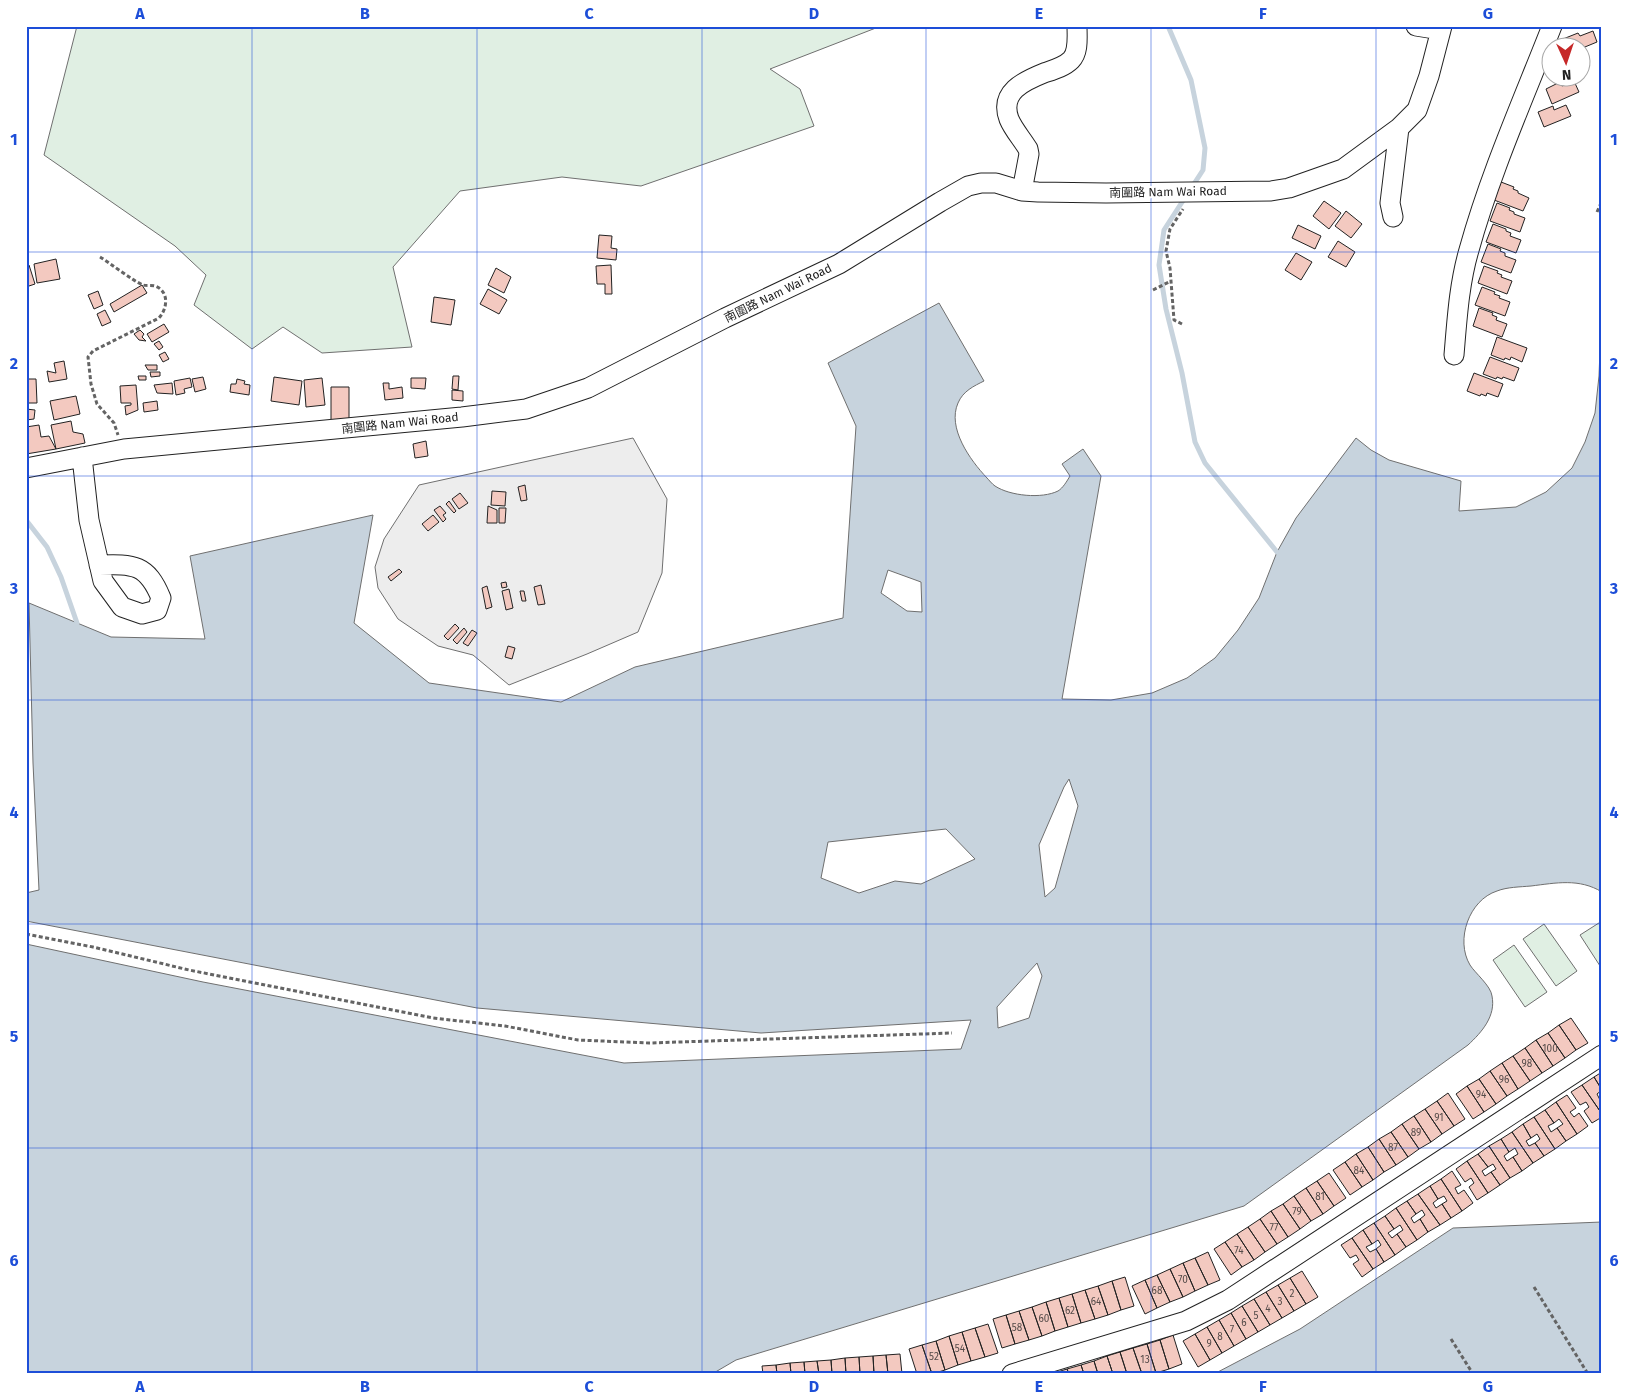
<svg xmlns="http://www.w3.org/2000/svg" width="1628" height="1400" viewBox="0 0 1628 1400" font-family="'Fira Sans','Noto Sans TC',sans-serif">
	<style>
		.green { fill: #e0efe3; stroke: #6f6f6f }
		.parking { fill: #ededed; stroke: #6f6f6f }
		.water { fill: #c7d3dd; stroke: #6f6f6f; fill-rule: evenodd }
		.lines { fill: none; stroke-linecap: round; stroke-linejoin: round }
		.stream { stroke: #c7d3dd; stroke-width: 5 }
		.building { fill: #f3c9c0; stroke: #222 }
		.minor-casing { stroke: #222; stroke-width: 21 }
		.path { stroke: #646464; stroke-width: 3; stroke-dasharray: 4 2.5; stroke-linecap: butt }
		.minor { stroke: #fff; stroke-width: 19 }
		.grid { fill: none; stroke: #1d4ed8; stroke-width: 1; stroke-opacity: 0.55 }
		.labels { text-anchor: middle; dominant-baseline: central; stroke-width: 4; stroke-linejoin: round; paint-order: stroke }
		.number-label { font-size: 10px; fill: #564c4a }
		.street-label { font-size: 12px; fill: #222; stroke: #fff }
		.neatline { fill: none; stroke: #1d4ed8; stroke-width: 2 }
		.grid-label { font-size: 16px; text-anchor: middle; font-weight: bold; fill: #1d4ed8 }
	</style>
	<rect width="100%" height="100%" fill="#fff"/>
	<!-- green -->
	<path class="green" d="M77,26H881L770,69L800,89L814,126L641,186L562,177L460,191L393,267L412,347L322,353L283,327L252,349L194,305L206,275L175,246L44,155Z
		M1602,921V969L1580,935Z
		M1544,924L1577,971L1556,986L1523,939Z
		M1514,945L1547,992L1525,1007L1493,960Z"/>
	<!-- parking -->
	<path class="parking" d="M633,438L667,499L662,573L638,632L587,654L509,685L473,655L438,646L398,619L378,588L375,567L384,539L419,485Z"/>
	<!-- water -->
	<path class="water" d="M1602,297V892C1579,878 1556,883 1531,886C1520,887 1507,887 1497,891C1469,900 1455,940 1470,965C1475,973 1491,986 1492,996C1496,1016 1482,1032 1468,1045L1244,1206L736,1360L712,1374H26V944L203,982L624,1063L961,1049L971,1020L761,1033L477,1008L26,921V893L39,890L33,763L29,603L111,637L205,639L190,556L373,515L354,623L429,683L561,702L635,667L843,618L856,426L828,363L939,303L984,381C974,386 963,391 958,403C947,428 970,460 987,478C989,480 992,484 995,486C1010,496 1042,499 1058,491C1063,488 1067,481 1070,476L1062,464L1083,449L1101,476L1062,699L1111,700L1152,693L1187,678L1215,658L1238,630L1259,598L1277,552L1296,518L1356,438L1371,450L1389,460L1461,481L1459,511L1516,507L1546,492L1572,468L1585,442L1595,413L1599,376ZM888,570L921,582L922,612L907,611L881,593ZM1069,779L1078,806L1055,888L1045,897L1039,845L1064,787ZM946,829L975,859L921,884L895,881L859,893L821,878L828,842ZM1037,963L1042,976L1029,1018L998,1028L997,1007Z
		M1602,1222V1374H1214L1300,1329L1453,1228Z"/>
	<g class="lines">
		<!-- stream -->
		<path class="stream" d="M1168,26L1191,80L1205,148L1203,170L1192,187
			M1186,196L1164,230L1159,265L1166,309L1182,373L1195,442L1205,463L1277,552
			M26,520L47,547L61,577L77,623"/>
	</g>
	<!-- building -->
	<path class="building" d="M1593,31L1597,42L1580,49V48H1567L1563,39L1578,33L1580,36Z
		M1585,55L1589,66L1580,70V57Z
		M1574,81L1579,92L1552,104L1546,89L1560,82L1562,86Z
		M1566,105L1571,116L1544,127L1538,112L1553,106L1554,110Z
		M1501,182L1514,187L1513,189L1518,191V193L1529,198L1523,211L1494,200Z
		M1324,201L1341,213L1329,229L1313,216Z
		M1497,203L1510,208L1509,210L1514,212V214L1525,218L1520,232L1490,221Z
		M1346,211L1362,224L1351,238L1335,226Z
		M1493,224L1506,229V231L1511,233L1510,236L1521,240L1516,253L1486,242Z
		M1298,225L1321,236L1315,249L1292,238Z
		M599,235L612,236L611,248L617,249L616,260L597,258Z
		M1338,241L1355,252L1346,267L1328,257Z
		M1488,244L1501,249L1500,251L1505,253V256L1516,260L1511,273L1481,262Z
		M1296,253L1312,262L1301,280L1285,270Z
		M56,259L60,279L37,283L34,264Z
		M29,265L35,284L26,287V266Z
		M611,265L612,294H605V284H597L596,266Z
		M1484,266L1498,271L1497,273L1502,275L1501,277L1512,281L1507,294L1478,283Z
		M496,268L511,277L504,293L488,285Z
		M142,285L147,293L114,312L110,304Z
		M1482,287L1495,292L1494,294L1500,296L1499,298L1510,302L1505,316L1475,305Z
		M488,289L507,300L499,314L480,304Z
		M98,291L103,305L94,309L88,295Z
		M434,297L455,300L451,325L431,322Z
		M1479,308L1493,313L1492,315L1497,317L1496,320L1507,324L1502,337L1473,326Z
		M105,310L111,322L102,326L97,314Z
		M164,324L169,332L152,342L147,334Z
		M140,330L144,334L142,337L146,341L139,340L134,334Z
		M1497,337L1527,348L1522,362L1511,357L1510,360L1505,358L1504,360L1491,355Z
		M159,341L163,347L159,350L154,344Z
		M165,352L169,359L163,362L159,355Z
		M1490,357L1519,368L1514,381L1503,377L1502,379L1497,377L1496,379L1483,374Z
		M64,361L67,379L49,382L47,371L56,373L54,363Z
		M145,365H157V370H148Z
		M150,372H160V376L151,377Z
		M1474,373L1503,384L1498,397L1487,393L1486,396L1481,394L1480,396L1467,391Z
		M138,376H146V380H139Z
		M453,376H459L458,390L452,389Z
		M203,377L206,389L195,392L192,379Z
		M274,377L302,381L299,405L271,401Z
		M190,378L192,387L184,389L185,393L176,395L174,381Z
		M322,378L325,405L306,407L304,380Z
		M411,378H426L425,389L411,388Z
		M26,379H36L37,403H28Z
		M237,379L245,381L244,384L250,385L249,395L230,392L231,384H236Z
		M172,383L173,394L157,393L154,385Z
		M383,383H389V389L402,387L403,398L385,400Z
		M136,385L138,410L126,415L125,406L131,405V403H121L120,386Z
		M331,387H349V420H331Z
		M452,390L463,391V401L452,400Z
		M76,396L80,414L54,420L50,401Z
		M157,401L158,410L144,412L143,403Z
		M26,409L35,410L34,419L26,420Z
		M71,421L73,432L83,434L85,443L56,449L51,425Z
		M39,425L41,437L49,436L56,449L26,454V427Z
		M426,441L428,456L415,458L413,444Z
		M525,485L527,500L521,501L518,487Z
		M492,491L506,492L505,506L491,505Z
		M460,493L468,503L459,509L452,499Z
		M449,501L456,511L454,513L446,504Z
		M440,506L446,513L443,515L446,519L443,522L434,510Z
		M488,506L497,510V523H487Z
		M499,508H506L505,523H499Z
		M433,515L439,522L428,531L422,524Z
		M399,569L402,572L391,581L388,577Z
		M506,582L507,587L502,588L501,583Z
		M541,585L545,604L538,605L534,587Z
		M487,586L492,607L486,609L482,588Z
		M509,589L513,608L506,610L502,591Z
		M520,591H524L526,601H522Z
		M455,624L459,628L448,640L444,636Z
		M464,628L467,632L457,644L453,640Z
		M472,630L477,633L468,646L463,643Z
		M508,646L515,648L512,659L505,657Z
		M1571,1018L1588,1043L1576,1050L1559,1025Z
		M1559,1025L1576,1050L1565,1058L1548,1033Z
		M1548,1033L1565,1058L1553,1066L1536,1040Z
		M1536,1040L1553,1066L1542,1073L1525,1048Z
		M1525,1048L1542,1073L1530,1081L1513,1056Z
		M1513,1056L1530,1081L1518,1089L1502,1063Z
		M1502,1063L1518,1089L1507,1096L1490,1071Z
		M1490,1071L1507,1096L1496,1104L1479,1079Z
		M1602,1072V1090L1594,1077Z
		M1594,1077L1602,1090L1597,1094L1600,1100L1602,1098V1114L1582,1085Z
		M1479,1079L1496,1104L1484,1112L1467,1086Z
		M1582,1085L1602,1114V1117L1592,1123L1584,1111L1589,1107L1586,1102L1580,1105L1571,1092Z
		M1467,1086L1484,1112L1473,1119L1456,1094Z
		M1448,1093L1465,1119L1454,1126L1437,1101Z
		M1567,1095L1576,1108L1570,1112L1574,1117L1579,1113L1588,1126L1577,1134L1556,1102Z
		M1437,1101L1454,1126L1442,1134L1425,1109Z
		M1556,1102L1577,1134L1566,1141L1557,1128L1563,1124L1559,1119L1554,1123L1545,1110Z
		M1425,1109L1442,1134L1431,1142L1414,1116Z
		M1545,1110L1554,1123L1548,1126L1551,1132L1557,1128L1566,1141L1555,1149L1534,1117Z
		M1414,1116L1431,1142L1419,1149L1402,1124Z
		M1534,1117L1555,1149L1544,1156L1535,1143L1540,1139L1537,1134L1531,1138L1523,1124Z
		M1402,1124L1419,1149L1408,1157L1391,1132Z
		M1523,1124L1531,1138L1526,1141L1529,1146L1535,1143L1544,1156L1533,1163L1512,1132Z
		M1391,1132L1408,1157L1396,1165L1379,1139Z
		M1512,1132L1533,1163L1522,1171L1513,1157L1518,1154L1515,1148L1509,1152L1501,1139Z
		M1379,1139L1396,1165L1384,1172L1368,1147Z
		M1501,1139L1509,1152L1504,1156L1507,1161L1513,1157L1522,1171L1510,1178L1489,1146Z
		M1489,1146L1510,1178L1500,1185L1491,1172L1496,1169L1493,1164L1488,1167L1478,1154Z
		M1368,1147L1384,1172L1373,1180L1356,1154Z
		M1356,1154L1373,1180L1362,1187L1345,1162Z
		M1478,1154L1488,1167L1482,1171L1485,1176L1491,1172L1500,1185L1488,1193L1467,1161Z
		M1467,1161L1488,1193L1477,1200L1469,1187L1474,1183L1471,1178L1465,1182L1456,1169Z
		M1345,1162L1362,1187L1350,1195L1333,1170Z
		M1452,1171L1461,1185L1455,1188L1458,1194L1464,1190L1473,1203L1462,1211L1441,1179Z
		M1329,1173L1346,1198L1334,1206L1317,1181Z
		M1441,1179L1462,1211L1451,1218L1442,1204L1447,1201L1444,1196L1438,1199L1430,1186Z
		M1317,1181L1334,1206L1323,1214L1306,1188Z
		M1430,1186L1438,1199L1433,1203L1436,1208L1442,1204L1451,1218L1440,1225L1418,1194Z
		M1306,1188L1323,1214L1311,1221L1294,1196Z
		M1418,1194L1440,1225L1428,1232L1420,1219L1425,1215L1422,1210L1416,1214L1407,1201Z
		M1294,1196L1311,1221L1300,1229L1283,1204Z
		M1407,1201L1416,1214L1411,1218L1414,1223L1420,1219L1428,1232L1417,1240L1396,1208Z
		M1283,1204L1300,1229L1288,1237L1271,1211Z
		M1396,1208L1417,1240L1406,1247L1397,1234L1403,1230L1400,1225L1394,1229L1385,1216Z
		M1271,1211L1288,1237L1277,1244L1260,1219Z
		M1385,1216L1394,1229L1388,1233L1392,1238L1397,1234L1406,1247L1395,1255L1374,1223Z
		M1260,1219L1277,1244L1265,1252L1248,1227Z
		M1374,1223L1395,1255L1384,1262L1376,1249L1381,1245L1378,1240L1372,1244L1363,1230Z
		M1248,1227L1265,1252L1254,1260L1237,1234Z
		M1363,1230L1372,1244L1366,1247L1370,1252L1376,1249L1384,1262L1373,1269L1352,1238Z
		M1237,1234L1254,1260L1242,1267L1225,1242Z
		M1352,1238L1373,1269L1362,1277L1353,1264L1359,1260L1356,1255L1350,1258L1341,1245Z
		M1225,1242L1242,1267L1231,1275L1214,1249Z
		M1208,1252L1220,1280L1208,1285L1195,1258Z
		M1195,1258L1208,1285L1195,1291L1183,1263Z
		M1183,1263L1195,1291L1183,1297L1170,1269Z
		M1170,1269L1183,1297L1170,1302L1157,1275Z
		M1302,1271L1318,1297L1306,1304L1290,1278Z
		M1157,1275L1170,1302L1157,1308L1145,1280Z
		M1125,1277L1134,1306L1121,1310L1112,1281Z
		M1290,1278L1306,1304L1294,1311L1278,1285Z
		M1145,1280L1157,1308L1145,1314L1132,1286Z
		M1112,1281L1121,1310L1108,1315L1098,1286Z
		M1278,1285L1294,1311L1282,1318L1266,1292Z
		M1098,1286L1108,1315L1095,1319L1085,1290Z
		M1085,1290L1095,1319L1081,1323L1072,1294Z
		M1266,1292L1282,1318L1270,1325L1254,1299Z
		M1072,1294L1081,1323L1068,1327L1059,1298Z
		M1059,1298L1068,1327L1055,1331L1046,1302Z
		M1254,1299L1270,1325L1258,1332L1242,1306Z
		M1046,1302L1055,1331L1042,1336L1032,1307Z
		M1242,1306L1258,1332L1246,1339L1231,1313Z
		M1032,1307L1042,1336L1029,1340L1019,1311Z
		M1019,1311L1029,1340L1015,1344L1006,1315Z
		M1231,1313L1246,1339L1234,1346L1219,1320Z
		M1006,1315L1015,1344L1002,1348L993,1319Z
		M1219,1320L1234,1346L1222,1353L1207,1327Z
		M988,1324L998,1353L985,1357L975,1328Z
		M1207,1327L1222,1353L1210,1360L1195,1334Z
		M975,1328L985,1357L971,1361L962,1332Z
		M962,1332L971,1361L958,1365L949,1336Z
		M1195,1334L1210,1360L1198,1367L1183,1341Z
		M1173,1335L1182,1364L1169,1369L1160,1340Z
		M949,1336L958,1365L945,1370L936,1341Z
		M1160,1340L1169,1369L1156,1373L1147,1344Z
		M936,1341L945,1370L932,1374L922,1345Z
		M1147,1344L1156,1373L1153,1374H1142L1133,1348Z
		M922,1345L932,1374H917L909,1349Z
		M1133,1348L1142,1374H1127L1120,1352Z
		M1120,1352L1127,1374H1113L1107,1356Z
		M900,1354L902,1374H888L886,1355Z
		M886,1355L888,1374H874L873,1356Z
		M873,1356L874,1374H860L859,1357Z
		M1107,1356L1113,1374H1098L1094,1361Z
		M859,1357L860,1374H846L845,1358Z
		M845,1358L846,1374H832L831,1360Z
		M831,1360L832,1374H819L817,1361Z
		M817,1361L819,1374H805L804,1362Z
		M1094,1361L1098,1374H1084L1081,1365Z
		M804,1362L805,1374H791L790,1363Z
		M790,1363L791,1374H777L776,1365Z
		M776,1365L777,1374H763L762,1366Z
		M1081,1365L1084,1374H1069L1067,1369Z
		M1067,1369L1069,1374H1054V1373Z"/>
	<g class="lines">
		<!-- minor casing -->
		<g class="minor-casing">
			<path id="minor" d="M1416,26L1441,30
				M1022,191L1029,154L1028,149C1022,139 1013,129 1009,119C999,92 1024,81 1044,73C1053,70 1064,67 1071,60C1079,52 1077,37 1077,26
				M1393,217L1390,203L1399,128
				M1454,355C1457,320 1459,284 1469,250C1490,174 1523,100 1552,26
				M82,457L89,520L103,581L122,607L142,614L157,610L161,598C147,564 134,564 99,565
				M26,468L124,449L462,417L526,409L588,388L725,318L839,264L940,202L968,186L981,183H996L1022,191L1038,192L1106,193L1271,191L1289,188L1343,169L1399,128L1417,110L1429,76L1442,26
				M1012,1374L1186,1321L1228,1300L1602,1055"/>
		</g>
		<!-- path -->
		<path class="path" d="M1597,212L1602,201
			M100,257C110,263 133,281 143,285C146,286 151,285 155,286C169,291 168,308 159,318L93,351L88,357L91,384L97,404L114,423L118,435
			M1153,290L1171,281
			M1182,324L1174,320L1170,268L1166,251L1170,229L1183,209
			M26,934L93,947L189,970L433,1018L505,1026L578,1040L649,1043L952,1033
			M1534,1287L1588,1374
			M1451,1339L1473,1374"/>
		<!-- minor -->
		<use href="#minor" class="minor"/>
	</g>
	<!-- grid -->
	<path class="grid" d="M252,26V1374M477,26V1374M702,26V1374M926,26V1374M1151,26V1374M1376,26V1374M26,252H1602M26,476H1602M26,700H1602M26,924H1602M26,1148H1602"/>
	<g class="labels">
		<!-- number labels -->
		<g class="number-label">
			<text x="1550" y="1049">100</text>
			<text x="1527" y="1064">98</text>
			<text x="1504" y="1080">96</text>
			<text x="1481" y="1095">94</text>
			<text x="1439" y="1118">91</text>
			<text x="1416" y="1133">89</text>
			<text x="1393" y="1148">87</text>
			<text x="1359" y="1171">84</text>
			<text x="1320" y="1197">81</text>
			<text x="1297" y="1212">79</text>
			<text x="1274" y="1228">77</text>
			<text x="1239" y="1251">74</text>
			<text x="1183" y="1280">70</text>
			<text x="1157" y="1291">68</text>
			<text x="1292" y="1294">2</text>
			<text x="1096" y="1302">64</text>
			<text x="1280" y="1302">3</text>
			<text x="1268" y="1309">4</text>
			<text x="1070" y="1311">62</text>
			<text x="1256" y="1316">5</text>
			<text x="1044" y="1319">60</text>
			<text x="1244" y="1323">6</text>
			<text x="1017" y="1328">58</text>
			<text x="1232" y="1330">7</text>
			<text x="1220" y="1337">8</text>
			<text x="1209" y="1344">9</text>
			<text x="960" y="1349">54</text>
			<text x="934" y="1357">52</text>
			<text x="1145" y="1360">13</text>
		</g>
		<!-- street labels -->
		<g class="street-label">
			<text transform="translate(1168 192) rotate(-1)">南圍路 Nam Wai Road</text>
			<text transform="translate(778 293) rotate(-26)">南圍路 Nam Wai Road</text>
			<text transform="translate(400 423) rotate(-6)">南圍路 Nam Wai Road</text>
		</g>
	</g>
	<!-- border -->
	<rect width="1628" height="1400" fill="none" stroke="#ffffff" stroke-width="55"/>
	<!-- north arrow -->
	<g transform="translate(1566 62) rotate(177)"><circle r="24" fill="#ffffff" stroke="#a7a7a7"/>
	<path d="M0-4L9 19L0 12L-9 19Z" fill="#c62828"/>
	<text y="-8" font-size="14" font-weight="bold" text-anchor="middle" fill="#222222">N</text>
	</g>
	<rect x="28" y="28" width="1572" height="1344" class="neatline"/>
	<g class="grid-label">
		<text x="140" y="19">A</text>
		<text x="365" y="19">B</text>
		<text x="589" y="19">C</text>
		<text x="814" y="19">D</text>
		<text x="1039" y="19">E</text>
		<text x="1263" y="19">F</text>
		<text x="1488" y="19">G</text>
		<text x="14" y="145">1</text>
		<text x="1614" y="145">1</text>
		<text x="14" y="369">2</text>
		<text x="1614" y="369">2</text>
		<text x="14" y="594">3</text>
		<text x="1614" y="594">3</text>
		<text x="14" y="818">4</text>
		<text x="1614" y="818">4</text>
		<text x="14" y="1042">5</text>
		<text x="1614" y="1042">5</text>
		<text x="14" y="1266">6</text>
		<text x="1614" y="1266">6</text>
		<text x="140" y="1392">A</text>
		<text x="365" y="1392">B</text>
		<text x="589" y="1392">C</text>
		<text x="814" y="1392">D</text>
		<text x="1039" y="1392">E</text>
		<text x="1263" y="1392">F</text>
		<text x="1488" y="1392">G</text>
	</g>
</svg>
